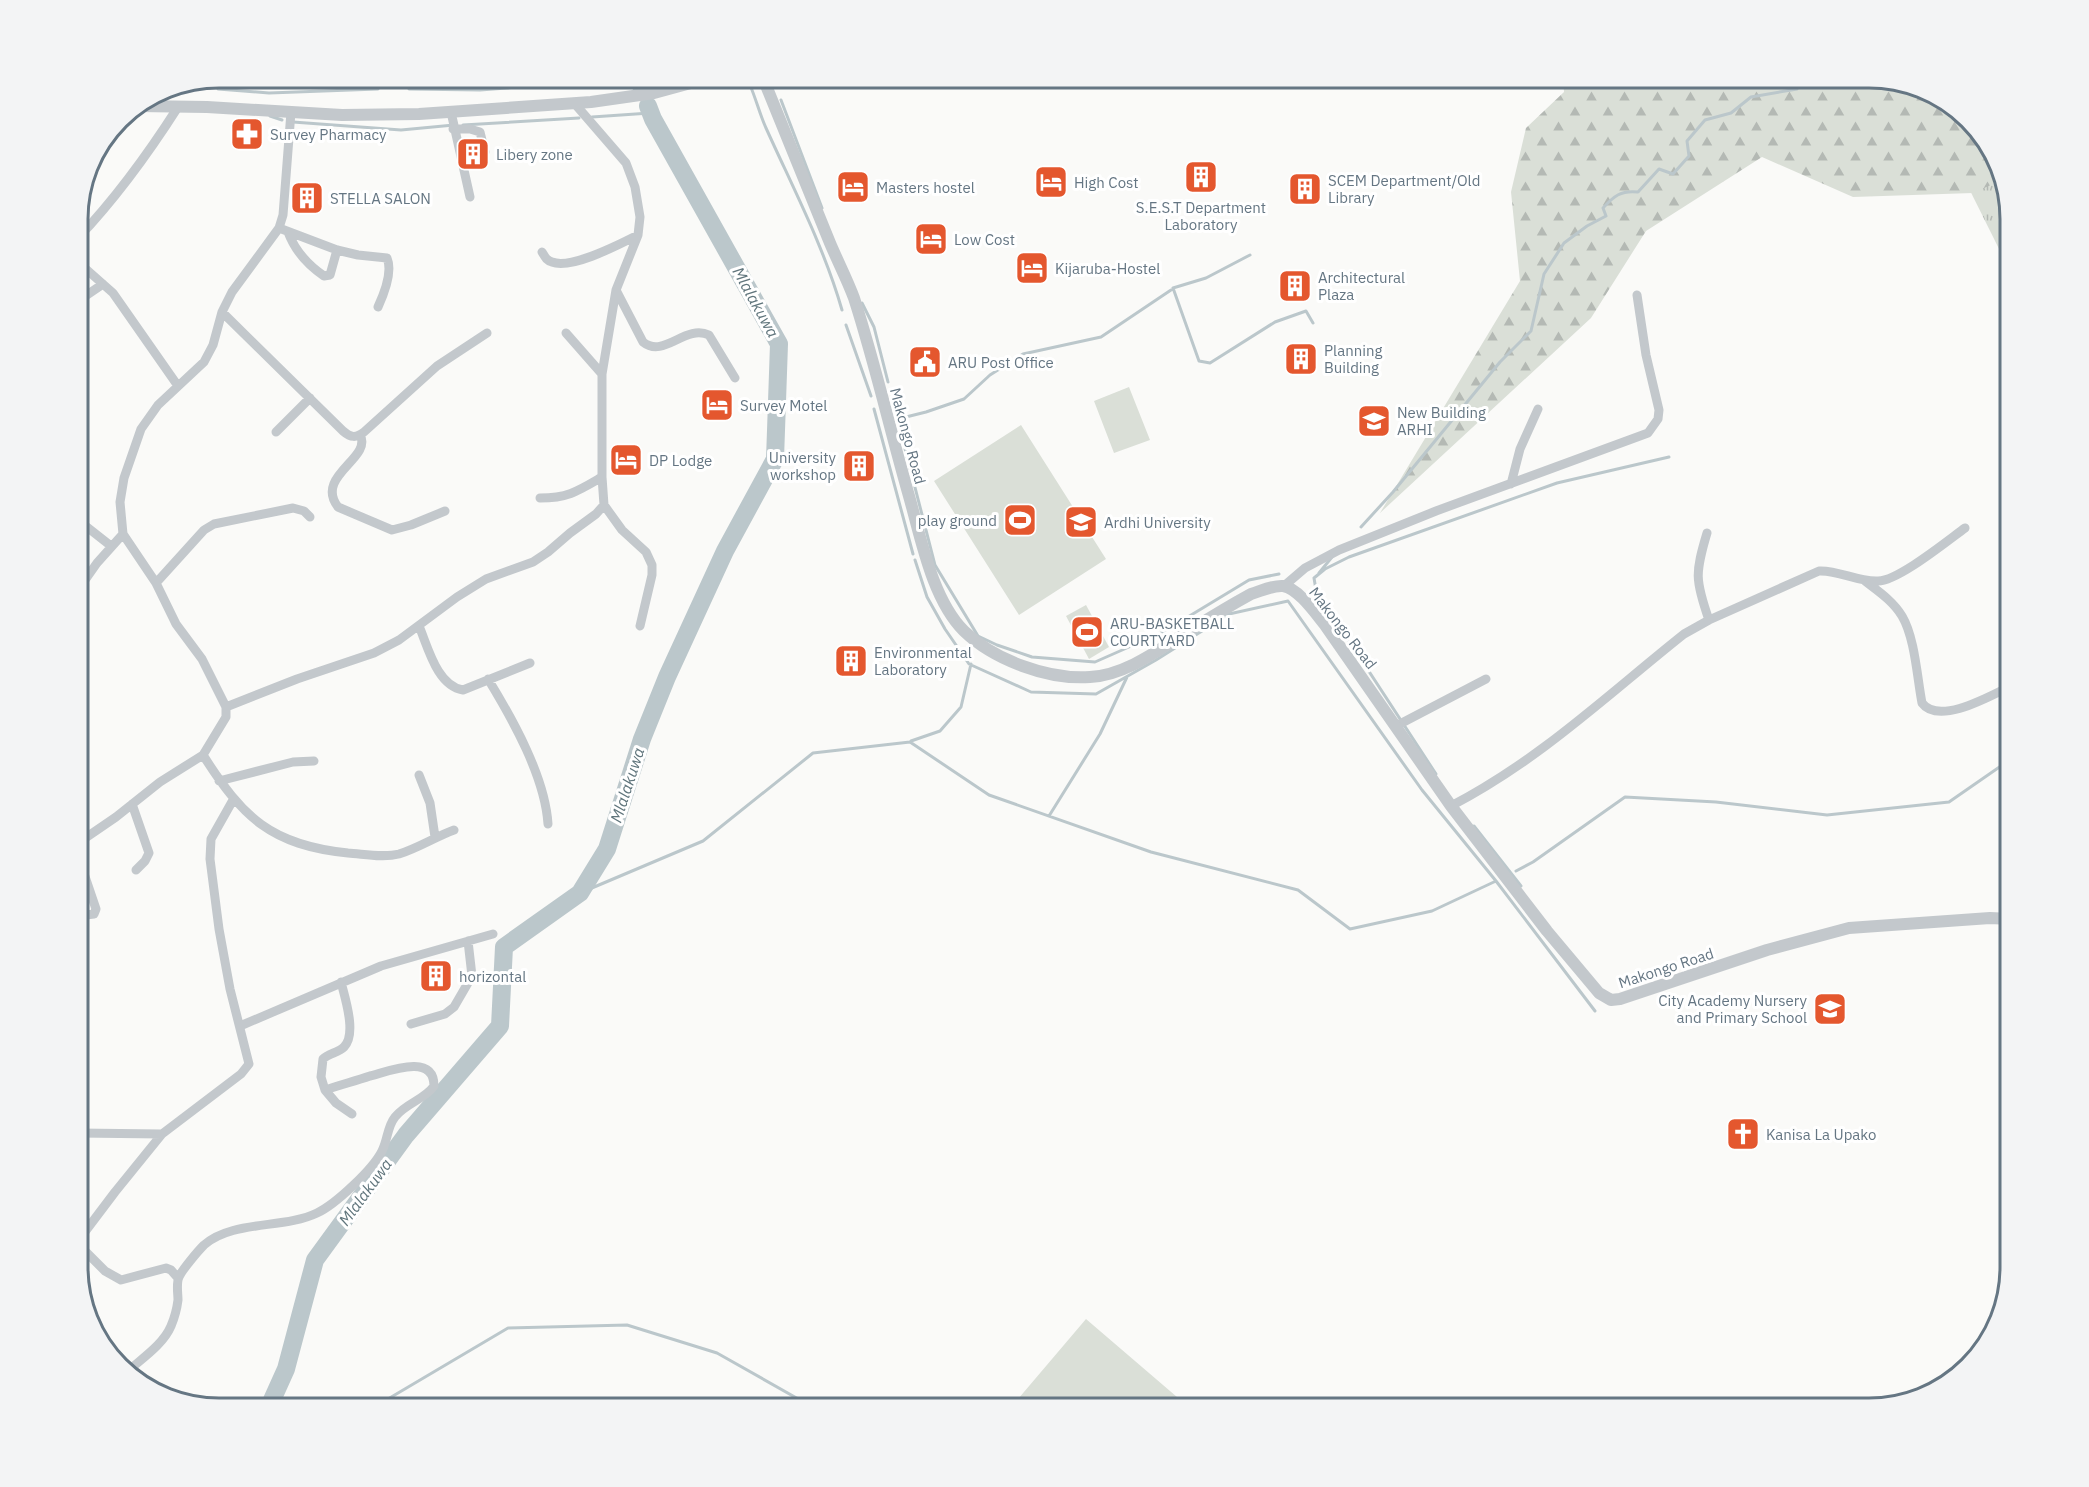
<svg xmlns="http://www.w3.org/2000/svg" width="2089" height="1487" viewBox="0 0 2089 1487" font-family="'IBM Plex Sans',sans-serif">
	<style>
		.grass { fill: url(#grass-tufts) }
		.forest { fill: url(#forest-firs) }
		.park { fill: #dadfd7 }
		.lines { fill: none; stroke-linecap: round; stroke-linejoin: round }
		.stream { stroke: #bbc7cb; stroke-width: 3 }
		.river { stroke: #bbc7cb; stroke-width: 18 }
		.minor { stroke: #c3c8cc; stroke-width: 9 }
		.tertiary { stroke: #c3c8cc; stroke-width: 12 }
		.labels { text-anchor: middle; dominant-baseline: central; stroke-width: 6; stroke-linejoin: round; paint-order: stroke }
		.poi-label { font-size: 15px; fill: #657683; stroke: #fff; text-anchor: start }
		.street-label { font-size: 15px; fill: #657683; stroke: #fff }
		.water-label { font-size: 16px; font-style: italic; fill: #60757c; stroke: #fff }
		.rim { fill: none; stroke: #657683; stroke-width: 3 }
	</style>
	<defs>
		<pattern id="grass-tufts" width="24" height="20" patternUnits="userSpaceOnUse" patternTransform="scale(1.5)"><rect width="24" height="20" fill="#dadfd7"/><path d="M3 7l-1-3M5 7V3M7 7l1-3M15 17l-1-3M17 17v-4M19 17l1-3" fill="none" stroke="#b4b9b4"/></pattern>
		<pattern id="forest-firs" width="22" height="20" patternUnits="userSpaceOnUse" patternTransform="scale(1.5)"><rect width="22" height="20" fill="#dadfd7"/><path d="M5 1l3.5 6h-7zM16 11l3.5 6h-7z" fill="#b4b9b4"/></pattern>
	</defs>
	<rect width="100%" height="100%" fill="#fafaf8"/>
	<!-- grass -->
	<path class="grass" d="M1923,96L1955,107L1996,157L2011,219V273Z"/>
	<!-- forest -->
	<path class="forest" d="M1563,78H1629L1643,88L1649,78H1870L1955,107L1996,157L2002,180L1973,193L1853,197L1762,157L1646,231L1591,318L1380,513L1520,281L1511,192L1526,128L1564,92Z"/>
	<!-- park -->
	<path class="park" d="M1129,387L1150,440L1114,453L1094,401Z
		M1021,425L1106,559L1019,615L934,481Z
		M1086,605L1109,647L1089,659L1066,616Z
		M1086,1319L1191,1409H1031L1018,1399Z"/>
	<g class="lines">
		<!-- stream -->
		<path class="stream" d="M750,85C756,99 760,115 766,128C793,188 824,247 842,310
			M170,88H210
			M218,89L269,93L378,89
			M409,89L480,90L608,80L641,86
			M781,100L822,208
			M270,116L282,120
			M592,117L650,113
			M293,122L401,130L454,125
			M463,125L579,118
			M1250,255L1206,278L1173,288L1199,361L1210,363L1275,322L1306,311L1313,323
			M862,303L874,327L888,382
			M846,325L871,396
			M894,406L935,565L978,636L997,645L1032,657L1095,662L1163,632L1249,580L1279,574
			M874,409L913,554
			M898,419L926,412L964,399L990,375L1023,354L1101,337L1171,290
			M1361,527L1393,492L1500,362L1531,331L1544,274L1564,243L1587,226L1606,216L1603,208C1614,196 1621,190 1638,192L1659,169L1673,174L1689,156L1687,141L1705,120L1731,113L1751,97L1797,89L1803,78
			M915,560L927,597L945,629L969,664L1031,692L1096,694L1156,660L1229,614L1288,601L1422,790L1496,881L1595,1011
			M1319,573L1332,557
			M1314,578L1325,569L1349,557L1557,483L1669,457
			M1314,578L1316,590L1323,601L1436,774
			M911,741L940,731L961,707L971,664
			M1049,816L1100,734L1127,677
			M1474,826L1521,886
			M1516,871L1533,862L1625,797L1716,802L1827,815L1949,802L2011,759
			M580,893L703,841L813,753L910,742L989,795L1151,852L1298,890L1350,929L1432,911L1496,881
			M371,1409L508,1328L627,1325L717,1353L816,1409"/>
		<!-- river -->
		<path class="river" d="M639,78L641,86
			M268,1409L286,1369L315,1260L406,1135L500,1026L504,947L580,893L607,849L642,739L667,677L725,551L775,459L779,344L653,119L648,106"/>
		<!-- minor -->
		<path class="minor" d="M451,112L470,197
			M453,129H470L480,132L485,152
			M279,228L337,250L358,255L387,258C393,272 384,294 378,307
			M288,232C295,251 308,265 324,276L330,275L337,250
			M78,238C116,198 148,154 178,107
			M542,252C545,257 546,260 552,262C571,270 620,244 638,235
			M78,262L113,293L178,386
			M616,290L643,342C664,359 685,324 709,335L735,378
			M78,301L103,284
			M222,312L343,431C351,438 356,438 364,432L437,366L487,333
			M566,333L602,374
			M276,432L310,398
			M360,435C373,458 314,476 338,507L392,530L411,525L445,511
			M1511,484L1520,449L1538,409
			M540,498C568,498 578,491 602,477
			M604,505L622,530L646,552L652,565V575L640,626
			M78,520L111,546
			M1707,533C1695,573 1695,580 1709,620
			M1865,581C1878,591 1893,601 1902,616C1915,638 1917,677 1922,703C1939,726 1992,695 2011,686
			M156,583L204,530L214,524L293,508L304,511L310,517
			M1284,586L1305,568L1339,550L1436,511L1648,433L1658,419L1659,410L1646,355L1637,295
			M78,590L97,563L123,534
			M419,626C428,647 437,686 463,690L530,663
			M488,679C513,720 545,777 548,824
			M226,707L297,679L374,653L399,640L457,597L486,579L533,562L548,552L570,533L596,514L604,505L602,477V374L616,290L638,235L640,217L635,187L626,163L575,104
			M1396,726L1486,679
			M203,755C243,818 271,845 348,853C364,854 383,858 399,854C418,848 435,837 454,830
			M419,775L430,803L435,837
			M219,781L293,762L314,761
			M132,804L149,853L145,861L136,870
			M1451,806C1541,759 1606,696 1684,634L1709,620L1819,571C1839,570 1857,582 1878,581C1898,581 1947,541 1965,528
			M78,843L116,817L160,782L203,755L226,717V707L202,659L176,624L156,583L123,534L120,502L124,478L141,429L158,405L204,362L213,345L222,312L232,292L279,228L283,215L291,112
			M78,916L94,914L96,909L78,856
			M411,1024L445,1014L454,1007L472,976L468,941
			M240,1026L381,966L493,934
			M325,1090L336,1103L352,1114
			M78,1133L162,1134
			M78,1241L115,1192L162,1134L241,1074L249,1064L230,989L219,929L210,859L211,839L233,800
			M78,1244L105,1271L121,1280L166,1268L171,1270L178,1278
			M127,1372C141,1359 163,1345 171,1326C174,1319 177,1308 178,1300C178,1293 176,1283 179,1277C182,1270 198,1251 204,1245C232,1220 284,1229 317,1213C336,1204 373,1169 382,1151C388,1139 387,1127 395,1117C406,1103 424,1100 434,1086C434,1052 387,1072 370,1076C355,1081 340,1085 325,1090L321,1077L323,1059C329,1053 338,1053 344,1047C357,1034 345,998 341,982"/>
		<!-- tertiary -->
		<path class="tertiary" d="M763,78C785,133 808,188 830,243C838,262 847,279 854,298C875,363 890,430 909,496C921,538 932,599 964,631C994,660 1048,680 1090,677C1127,675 1161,648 1192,629C1211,617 1231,605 1251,594C1261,591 1273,585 1283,586C1298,588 1316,614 1325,625L1451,806L1547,931L1599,993L1611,1000L1620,999L1767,950L1849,928L1990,918L2011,919
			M138,106L207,107L342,115L419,114L591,102L654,93L709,78"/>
	</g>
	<!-- icons -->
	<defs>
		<g id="pharmacy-square" transform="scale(1.725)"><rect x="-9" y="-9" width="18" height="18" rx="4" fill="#e4572e" stroke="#fff"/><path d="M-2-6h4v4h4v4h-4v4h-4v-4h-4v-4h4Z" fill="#fff"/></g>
		<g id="building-square" transform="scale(1.725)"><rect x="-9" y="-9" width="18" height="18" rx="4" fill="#e4572e" stroke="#fff"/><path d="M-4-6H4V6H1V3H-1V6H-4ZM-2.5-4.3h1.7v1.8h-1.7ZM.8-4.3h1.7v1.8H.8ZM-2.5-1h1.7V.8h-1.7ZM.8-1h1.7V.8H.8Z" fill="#fff"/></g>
		<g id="hotel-square" transform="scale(1.725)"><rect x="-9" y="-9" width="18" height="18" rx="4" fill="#e4572e" stroke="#fff"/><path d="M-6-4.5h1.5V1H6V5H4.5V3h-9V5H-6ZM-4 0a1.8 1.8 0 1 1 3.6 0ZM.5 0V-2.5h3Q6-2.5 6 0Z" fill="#fff"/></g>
		<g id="civic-square" transform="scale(1.725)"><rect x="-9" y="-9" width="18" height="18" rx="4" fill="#e4572e" stroke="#fff"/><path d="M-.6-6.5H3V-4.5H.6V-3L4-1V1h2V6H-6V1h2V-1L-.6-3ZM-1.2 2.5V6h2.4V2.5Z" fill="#fff"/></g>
		<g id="school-square" transform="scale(1.725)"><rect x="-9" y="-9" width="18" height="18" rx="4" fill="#e4572e" stroke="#fff"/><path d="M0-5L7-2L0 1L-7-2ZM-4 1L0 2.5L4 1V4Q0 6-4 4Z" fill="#fff"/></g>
		<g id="stadium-square" transform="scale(1.725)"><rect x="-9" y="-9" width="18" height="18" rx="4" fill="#e4572e" stroke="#fff"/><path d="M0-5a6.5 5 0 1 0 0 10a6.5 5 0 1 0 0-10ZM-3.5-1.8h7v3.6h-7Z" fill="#fff"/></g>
		<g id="university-square" transform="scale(1.725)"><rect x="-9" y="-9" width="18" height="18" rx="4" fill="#e4572e" stroke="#fff"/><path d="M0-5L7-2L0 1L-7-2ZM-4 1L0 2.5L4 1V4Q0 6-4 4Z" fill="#fff"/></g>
		<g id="church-square" transform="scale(1.725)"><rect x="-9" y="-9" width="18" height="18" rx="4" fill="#e4572e" stroke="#fff"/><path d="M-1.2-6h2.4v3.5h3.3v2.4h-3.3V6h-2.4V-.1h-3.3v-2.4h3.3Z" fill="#fff"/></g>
	</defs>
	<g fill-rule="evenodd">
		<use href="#pharmacy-square" x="247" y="134"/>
		<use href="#building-square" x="473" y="154"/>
		<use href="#building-square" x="1201" y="177"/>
		<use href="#hotel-square" x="1051" y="182"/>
		<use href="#hotel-square" x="853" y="187"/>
		<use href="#building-square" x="1305" y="189"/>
		<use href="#building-square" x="307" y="198"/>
		<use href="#hotel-square" x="931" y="239"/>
		<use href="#hotel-square" x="1032" y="268"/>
		<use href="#building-square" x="1295" y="286"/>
		<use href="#building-square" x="1301" y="359"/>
		<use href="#civic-square" x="925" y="362"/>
		<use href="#hotel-square" x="717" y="405"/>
		<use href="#school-square" x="1374" y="421"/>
		<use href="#hotel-square" x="626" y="460"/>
		<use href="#building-square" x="859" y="466"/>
		<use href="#stadium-square" x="1020" y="520"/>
		<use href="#university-square" x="1081" y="522"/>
		<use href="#stadium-square" x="1087" y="632"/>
		<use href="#building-square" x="851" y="661"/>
		<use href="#building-square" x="436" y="976"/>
		<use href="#school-square" x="1830" y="1009"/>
		<use href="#church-square" x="1743" y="1134"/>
	</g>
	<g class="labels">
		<!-- poi labels -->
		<g class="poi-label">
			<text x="270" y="134">Survey Pharmacy</text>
			<text x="496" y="154">Libery zone</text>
			<text x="1328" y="180">SCEM Department/Old<tspan x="1328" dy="17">Library</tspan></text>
			<text x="1074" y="182">High Cost</text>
			<text x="876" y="187">Masters hostel</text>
			<text x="330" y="198">STELLA SALON</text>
			<text x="1201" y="207" text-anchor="middle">S.E.S.T Department<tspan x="1201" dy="17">Laboratory</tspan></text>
			<text x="954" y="239">Low Cost</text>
			<text x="1055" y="268">Kijaruba-Hostel</text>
			<text x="1318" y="277">Architectural<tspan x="1318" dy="17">Plaza</tspan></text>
			<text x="1324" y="350">Planning<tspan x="1324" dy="17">Building</tspan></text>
			<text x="948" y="362">ARU Post Office</text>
			<text x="740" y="405">Survey Motel</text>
			<text x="1397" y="412">New Building<tspan x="1397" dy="17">ARHI</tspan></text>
			<text x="836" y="457" text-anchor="end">University<tspan x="836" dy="17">workshop</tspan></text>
			<text x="649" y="460">DP Lodge</text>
			<text x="997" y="520" text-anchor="end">play ground</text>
			<text x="1104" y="522">Ardhi University</text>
			<text x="1110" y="623">ARU-BASKETBALL<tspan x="1110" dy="17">COURTYARD</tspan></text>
			<text x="874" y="652">Environmental<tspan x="874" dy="17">Laboratory</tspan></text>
			<text x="459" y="976">horizontal</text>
			<text x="1807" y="1000" text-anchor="end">City Academy Nursery<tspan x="1807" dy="17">and Primary School</tspan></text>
			<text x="1766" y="1134">Kanisa La Upako</text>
		</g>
		<!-- street labels -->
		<g class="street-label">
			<text transform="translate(908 436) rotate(75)">Makongo Road</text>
			<text transform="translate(1343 628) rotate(52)">Makongo Road</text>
			<text transform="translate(1666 968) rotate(-18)">Makongo Road</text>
		</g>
		<!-- water labels -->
		<g class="water-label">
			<text transform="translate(756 302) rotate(61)">Mlalakuwa</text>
			<text transform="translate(627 785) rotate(-72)">Mlalakuwa</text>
			<text transform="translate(365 1192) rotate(-54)">Mlalakuwa</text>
		</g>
	</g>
	<!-- crop -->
	<path d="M0 0H2089V1487H0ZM219 88H1869A131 131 0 0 1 2000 219V1267A131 131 0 0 1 1869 1398H219A131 131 0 0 1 88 1267V219A131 131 0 0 1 219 88Z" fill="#f3f4f5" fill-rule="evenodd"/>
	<path class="rim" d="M219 88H1869A131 131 0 0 1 2000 219V1267A131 131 0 0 1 1869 1398H219A131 131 0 0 1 88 1267V219A131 131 0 0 1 219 88Z"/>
</svg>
